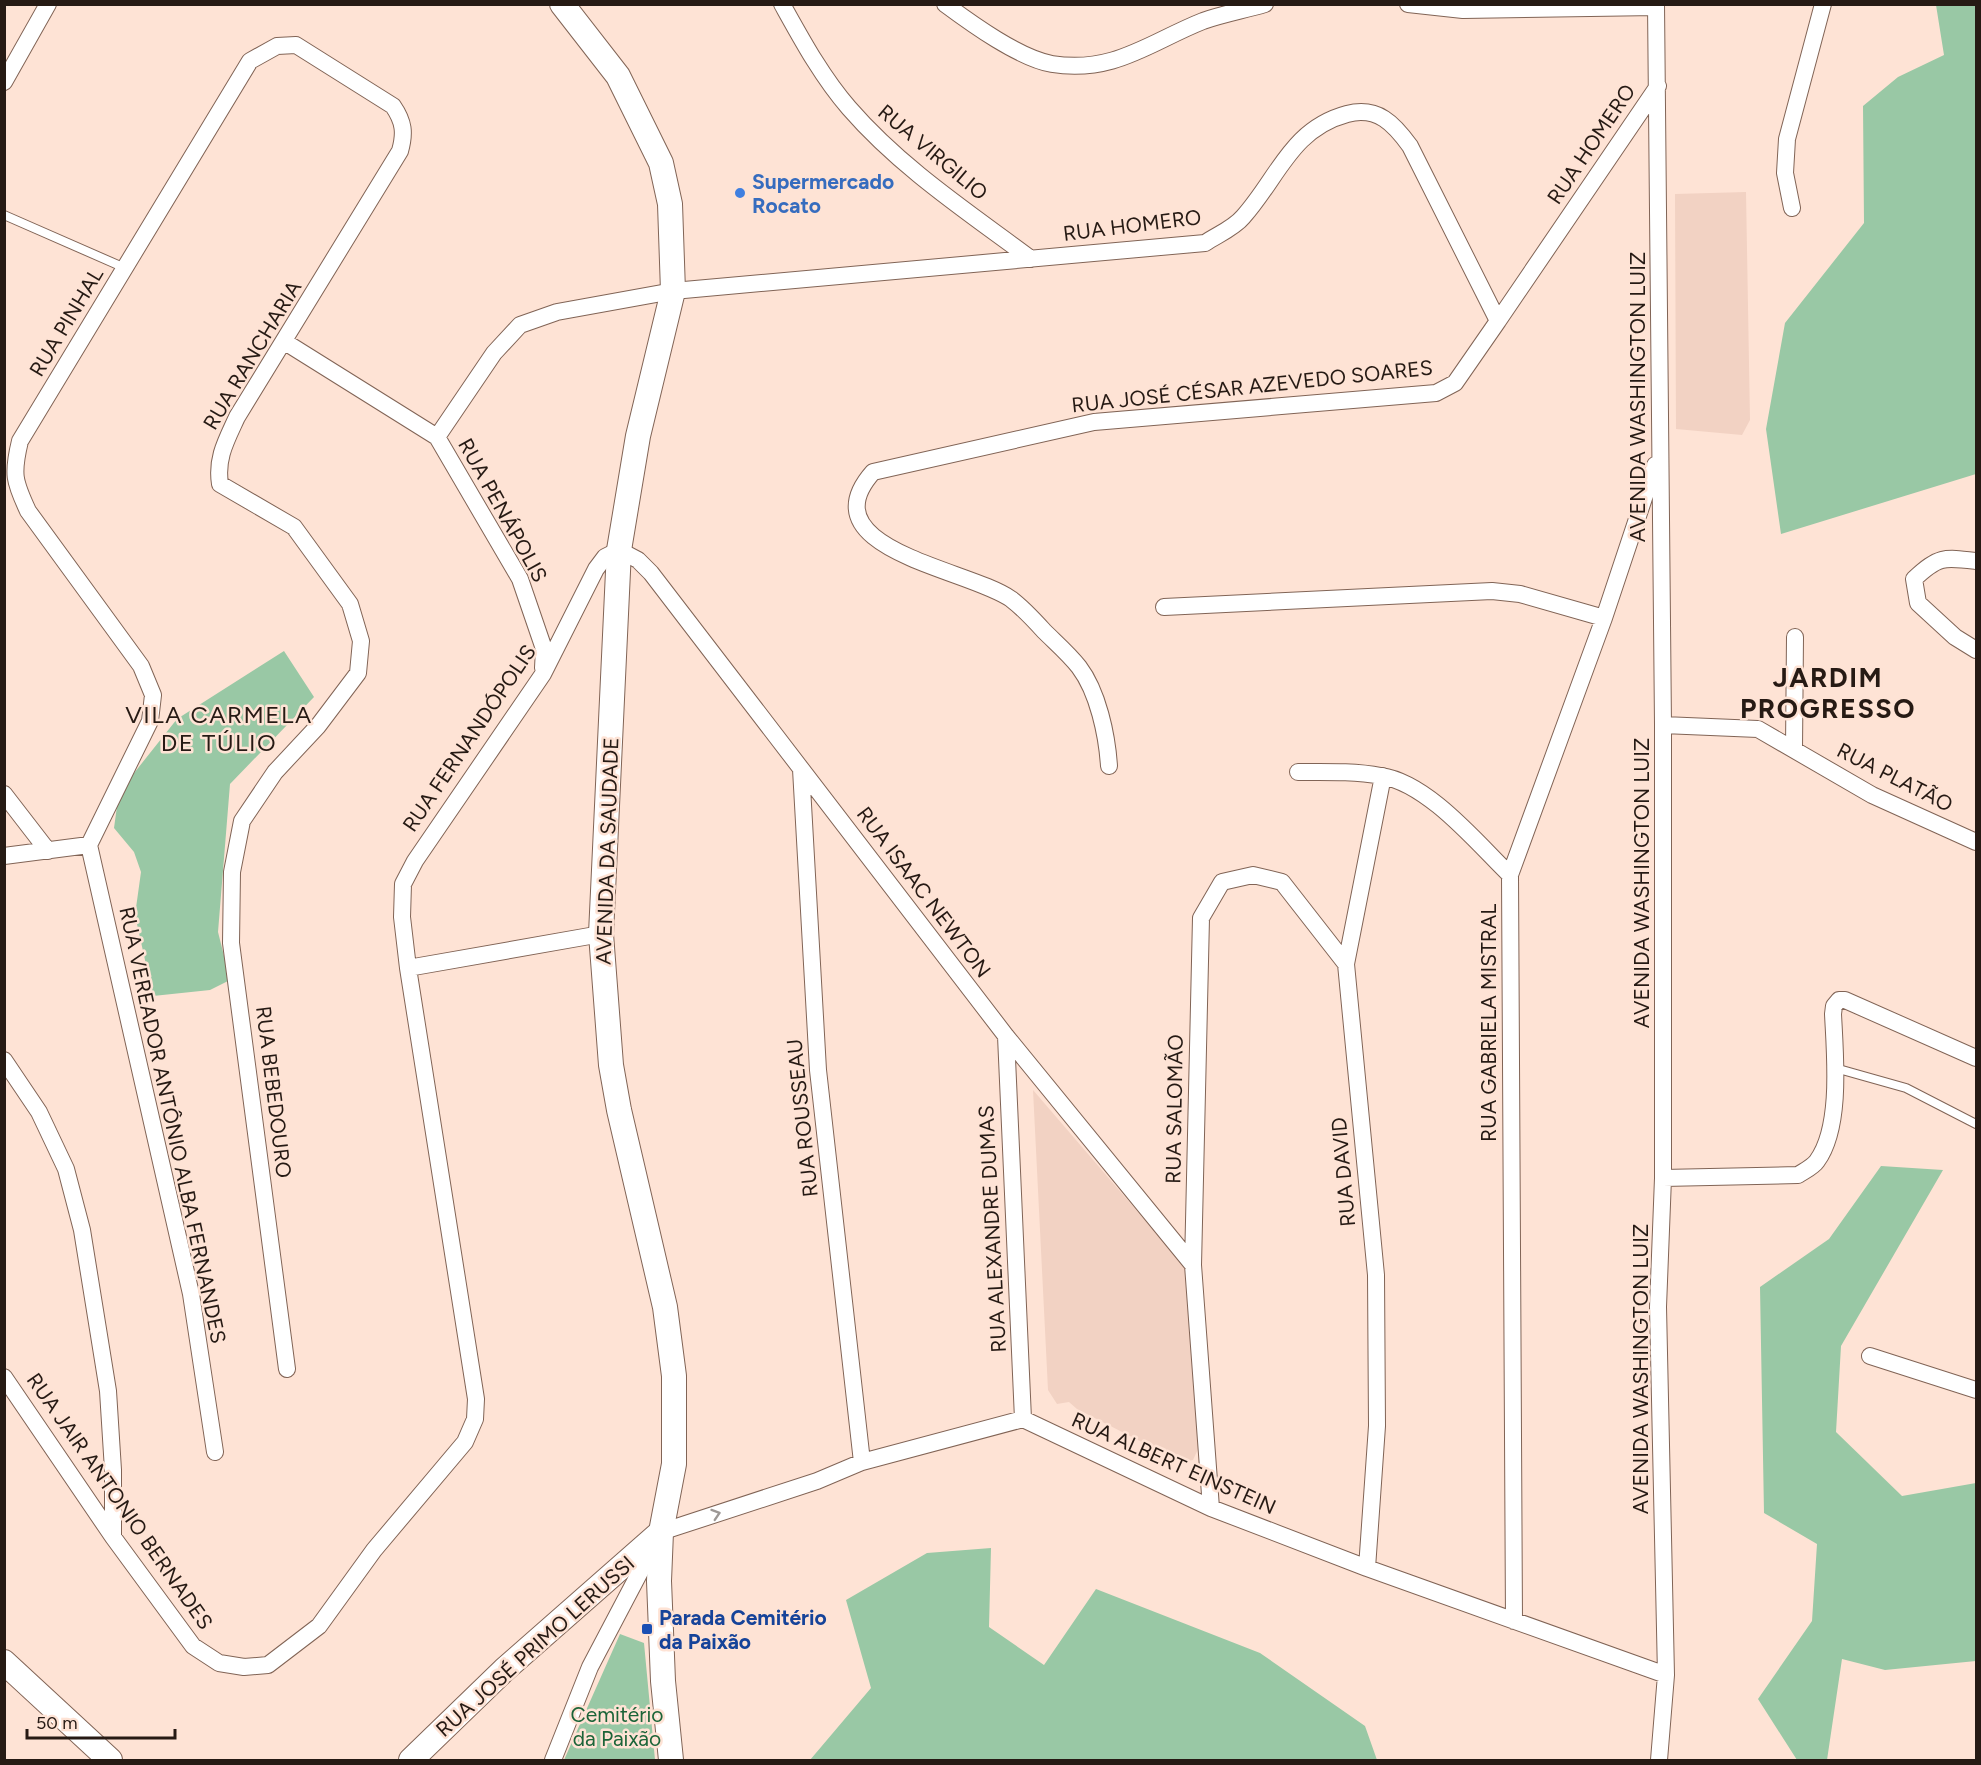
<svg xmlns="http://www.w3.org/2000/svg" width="1981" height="1765" viewBox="0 0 1981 1765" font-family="Figtree,sans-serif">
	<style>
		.built { fill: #f2d2c3 }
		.green { fill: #99c8a5 }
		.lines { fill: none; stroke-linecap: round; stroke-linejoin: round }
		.lane-casing { stroke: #816456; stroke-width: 10 }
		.street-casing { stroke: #816456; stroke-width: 18 }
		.secondary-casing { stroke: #816456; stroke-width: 26 }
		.lane { stroke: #fff; stroke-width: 8 }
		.street { stroke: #fff; stroke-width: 16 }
		.secondary { stroke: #fff; stroke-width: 24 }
		.oneway { stroke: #9d9895 }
		.shop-dot { fill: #3f7fe0; stroke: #fee3d5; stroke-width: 2 }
		.transit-dot { fill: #1a4fb4; stroke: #fee3d5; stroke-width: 2 }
		.labels { text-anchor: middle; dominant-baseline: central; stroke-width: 5; stroke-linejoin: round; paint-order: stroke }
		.street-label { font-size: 21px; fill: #261a14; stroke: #fee3d5 }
		.shop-label { font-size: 21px; font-weight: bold; fill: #366cbe; stroke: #fee3d5; text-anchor: start }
		.transit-label { font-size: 21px; font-weight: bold; fill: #164399; stroke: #fee3d5; text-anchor: start }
		.park-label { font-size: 21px; fill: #1b6438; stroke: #fee3d5 }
		.quarter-label { font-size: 24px; letter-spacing: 1.5px; fill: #261a14; stroke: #fee3d5 }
		.district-label { font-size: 27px; font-weight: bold; letter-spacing: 1.5px; fill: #261a14; stroke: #fee3d5 }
	</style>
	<rect width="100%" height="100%" fill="#fee3d5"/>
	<!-- built -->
	<path class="built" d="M1746,192L1750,420L1742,435L1676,429L1675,194Z
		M1033,1090L1186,1268L1199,1447L1193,1460L1181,1462L1077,1409L1069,1402L1057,1404L1048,1390Z"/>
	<!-- green -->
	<path class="green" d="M1936,5H1976V474L1781,534L1766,429L1785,323L1864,223L1863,106L1898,77L1944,55Z
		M284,651L314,697L230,784L218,932L230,980L210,990L153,996L135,915L141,872L134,852L114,828L119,792L177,719Z
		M1881,1166L1943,1170L1841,1346L1836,1432L1902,1496L1976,1483V1661L1885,1670L1842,1659L1827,1760H1797L1758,1699L1812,1621L1817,1544L1764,1513L1760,1287L1829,1239Z
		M991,1548L989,1627L1044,1665L1096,1589L1260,1653L1365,1726L1377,1760H810L871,1688L846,1600L927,1553Z
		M620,1634L644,1643L655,1760H564Z"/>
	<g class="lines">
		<!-- lane casing -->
		<g class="lane-casing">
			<path id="lane" d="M4,215L125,268
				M1835,1068L1906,1088L1976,1124"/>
		</g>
		<!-- street casing -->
		<g class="street-casing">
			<path id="street" d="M782,4C802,40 822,77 849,108C901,168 968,212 1031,259
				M945,4C972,24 1019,58 1052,64C1114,74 1150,42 1203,21C1223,14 1245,10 1265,4
				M1408,4L1463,10L1656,7
				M1656,4L1663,725V1178L1658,1307L1666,1675L1659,1760
				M4,82L48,4
				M1792,208L1785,173L1787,139L1823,4
				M285,342L437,437L520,579L544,649L543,668
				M437,437L494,353L520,325L557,312L673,291L1205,243C1217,235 1234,228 1243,217C1278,178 1291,129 1347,114C1378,106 1394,124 1410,146L1498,321L1658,86
				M1976,561C1944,557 1938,556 1914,579L1918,603L1955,637L1976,650
				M1164,607L1492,591L1520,594L1604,618
				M1663,725L1758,729L1872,795L1976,842
				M1794,748L1795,637
				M1109,766C1107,735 1098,692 1079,667C1069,654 1055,642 1044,631C1034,620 1023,608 1011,599C969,569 805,549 873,472L1094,422L1436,393L1455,383L1498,321
				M801,769L818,1070L862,1462
				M1298,772C1325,772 1354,771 1381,776C1428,783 1477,843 1510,875
				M4,794L48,851
				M89,845L150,721L153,695L141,666L28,511C14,481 12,474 20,441L250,61L277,46L296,45L393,106C404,122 405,133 400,151L237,417C226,441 216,458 220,484L294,527L350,604L361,641L358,673L318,726L275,772L242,821L232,872L231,943L287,1369
				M89,845L191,1294L215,1452
				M4,856L89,845
				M408,968L601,934
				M1006,1036L1023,1419
				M4,1060L39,1112L66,1169L82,1230L108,1391L113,1470V1537
				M1663,1178L1798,1175C1804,1171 1813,1167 1817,1161C1842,1127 1835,1055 1833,1014L1834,1006L1839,1000H1845L1976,1058
				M1870,1356L1976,1390
				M4,1377L113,1537L193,1646L219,1663L244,1667L268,1665L319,1626L374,1550L465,1442L475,1419L476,1399L408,968L402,917L403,884L415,861L543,674L596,569L605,557L619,550L638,560L651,573L1006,1036L1193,1265
				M1211,1508L1193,1265L1201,918L1222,882L1253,875L1282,882L1346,964
				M1367,1568L1377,1426L1376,1275L1346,964L1383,776
				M1514,1621L1510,875L1604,618L1655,465
				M553,1760L590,1667L661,1532L817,1481L862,1462L1023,1419L1211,1508L1367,1568L1666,1675"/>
		</g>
		<!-- secondary casing -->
		<g class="secondary-casing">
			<path id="secondary" d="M562,4L618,76L661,163L670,204L673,291L638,436L619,550L601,934L611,1065L619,1110L665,1307L674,1376V1464L661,1532L659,1581L663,1681L671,1760
				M4,1662L110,1760
				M411,1760L504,1670L661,1532"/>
		</g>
		<!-- lane -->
		<use href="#lane" class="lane"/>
		<!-- street -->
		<use href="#street" class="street"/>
		<!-- secondary -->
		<use href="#secondary" class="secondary"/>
	</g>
	<!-- one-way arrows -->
	<defs><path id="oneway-chevron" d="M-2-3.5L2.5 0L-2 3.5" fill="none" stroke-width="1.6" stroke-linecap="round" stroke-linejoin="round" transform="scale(1.5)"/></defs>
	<use class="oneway" href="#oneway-chevron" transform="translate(716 1514) rotate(-18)"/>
	<!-- markers -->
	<circle class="shop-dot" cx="740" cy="193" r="6"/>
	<rect class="transit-dot" x="641" y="1623" width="12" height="12" rx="3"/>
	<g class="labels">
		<!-- street labels -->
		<g class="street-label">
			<text transform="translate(1591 144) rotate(-56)">RUA HOMERO</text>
			<text transform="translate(933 152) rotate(40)">RUA VIRGILIO</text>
			<text transform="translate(1132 225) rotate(-7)">RUA HOMERO</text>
			<text transform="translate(66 322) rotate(-59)">RUA PINHAL</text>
			<text transform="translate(252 355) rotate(-59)">RUA RANCHARIA</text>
			<text transform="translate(1252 386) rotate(-6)">RUA JOSÉ CÉSAR AZEVEDO SOARES</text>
			<text transform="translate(1637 397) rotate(-90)">AVENIDA WASHINGTON LUIZ</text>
			<text transform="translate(503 510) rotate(61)">RUA PENÁPOLIS</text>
			<text transform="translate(469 738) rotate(-56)">RUA FERNANDÓPOLIS</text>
			<text transform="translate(1895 777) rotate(27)">RUA PLATÃO</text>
			<text transform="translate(607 851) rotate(-88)">AVENIDA DA SAUDADE</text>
			<text transform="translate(1641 883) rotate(-90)">AVENIDA WASHINGTON LUIZ</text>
			<text transform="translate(924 892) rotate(53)">RUA ISAAC NEWTON</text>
			<text transform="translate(1488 1023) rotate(-90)">RUA GABRIELA MISTRAL</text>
			<text transform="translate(274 1092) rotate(83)">RUA BEBEDOURO</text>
			<text transform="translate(1174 1109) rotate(-89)">RUA SALOMÃO</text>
			<text transform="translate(802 1118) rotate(-96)">RUA ROUSSEAU</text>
			<text transform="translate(173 1125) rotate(78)">RUA VEREADOR ANTÔNIO ALBA FERNANDES</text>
			<text transform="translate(1343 1172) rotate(-95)">RUA DAVID</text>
			<text transform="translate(992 1229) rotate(-93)">RUA ALEXANDRE DUMAS</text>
			<text transform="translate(1640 1369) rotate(-90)">AVENIDA WASHINGTON LUIZ</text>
			<text transform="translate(1174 1463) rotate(24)">RUA ALBERT EINSTEIN</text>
			<text transform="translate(120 1501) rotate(55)">RUA JAIR ANTONIO BERNADES</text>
			<text transform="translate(535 1646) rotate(-42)">RUA JOSÉ PRIMO LERUSSI</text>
		</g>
		<!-- shop labels -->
		<g class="shop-label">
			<text x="752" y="181">Supermercado<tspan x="752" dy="24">Rocato</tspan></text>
		</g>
		<!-- transit labels -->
		<g class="transit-label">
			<text x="659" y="1617">Parada Cemitério<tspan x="659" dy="24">da Paixão</tspan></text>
		</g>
		<!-- park labels -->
		<g class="park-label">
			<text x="617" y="1714">Cemitério<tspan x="617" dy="24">da Paixão</tspan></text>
		</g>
		<!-- quarter labels -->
		<g class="quarter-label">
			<text x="219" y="714">VILA CARMELA<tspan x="219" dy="28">DE TÚLIO</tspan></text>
		</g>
		<!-- district labels -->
		<g class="district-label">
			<text x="1828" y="677">JARDIM<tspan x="1828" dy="31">PROGRESSO</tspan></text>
		</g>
	</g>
	<!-- border -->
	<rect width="1981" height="1765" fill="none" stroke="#261a14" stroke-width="12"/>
	<!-- scale -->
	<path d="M27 1729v9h148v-9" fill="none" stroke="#261a14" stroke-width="3"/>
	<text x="36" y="1729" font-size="18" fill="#261a14" stroke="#fee3d5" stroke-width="4.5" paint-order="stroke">50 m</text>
</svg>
